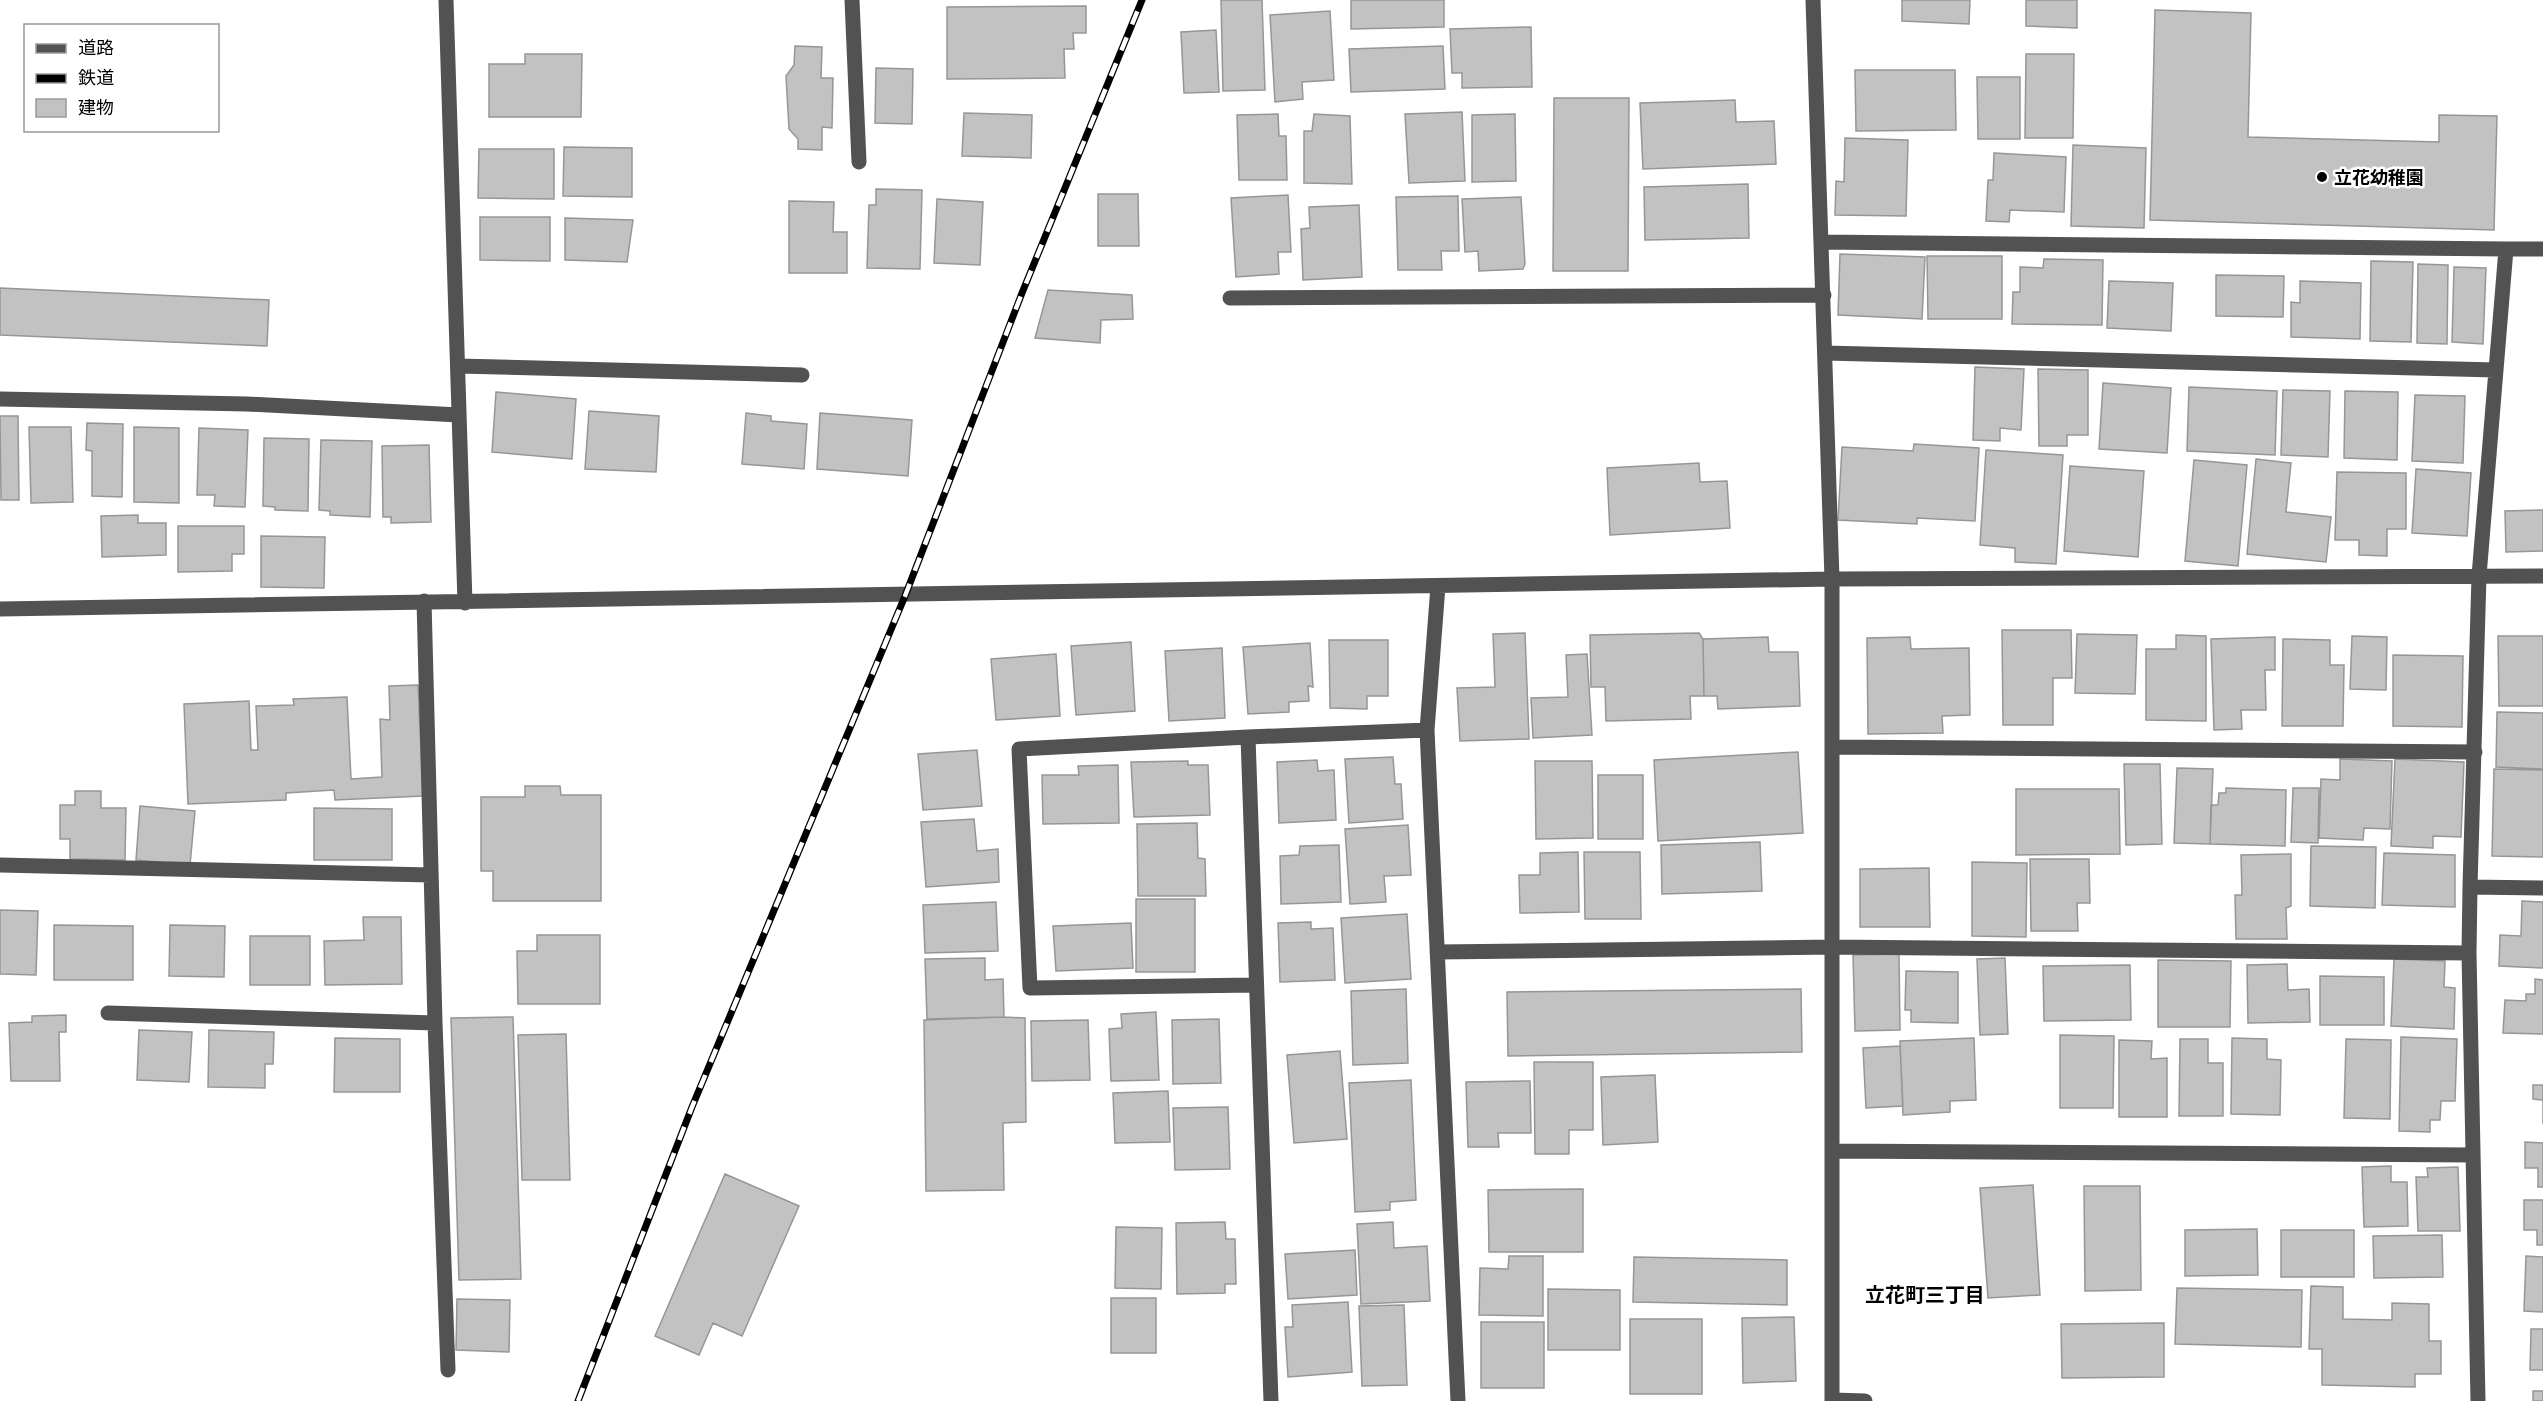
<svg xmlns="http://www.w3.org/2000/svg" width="2543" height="1401" viewBox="0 0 2543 1401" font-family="'Archivo Narrow','Noto Sans JP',sans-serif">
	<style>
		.building { fill: #c2c2c2; stroke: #969696; stroke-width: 1.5 }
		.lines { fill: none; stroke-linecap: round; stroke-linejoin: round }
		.minor { stroke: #525252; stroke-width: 15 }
		.rail-casing { stroke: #000; stroke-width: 7 }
		.rail { stroke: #fff; stroke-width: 4.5; stroke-dasharray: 14; stroke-linecap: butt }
		.poi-dot { fill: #000; stroke: #fff; stroke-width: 2 }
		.labels { text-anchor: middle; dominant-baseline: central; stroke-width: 5; stroke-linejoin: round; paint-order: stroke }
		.poi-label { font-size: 18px; font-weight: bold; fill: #000; stroke: #fff; text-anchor: start }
		.neighbourhood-label { font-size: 20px; font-weight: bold; fill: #000; stroke: #fff }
	</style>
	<rect width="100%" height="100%" fill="#fff"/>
	<!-- building -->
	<path class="building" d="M1221,0H1262L1265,90L1223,91Z
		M1351,0H1444V27L1351,29Z
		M1902,0H1970L1969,24L1902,21Z
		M2026,0H2077V28L2026,26Z
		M1086,6V33H1073L1074,49H1064L1065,78L947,79V7Z
		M2155,10L2251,13L2248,137L2439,142V115L2497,116L2494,230L2150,220Z
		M1330,11L1334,80L1302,82L1303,99L1275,102L1270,15Z
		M1531,27L1532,87L1462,88V73H1452L1450,29Z
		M1216,30L1219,92L1184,93L1181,32Z
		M795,46L822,47L821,78H833L832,128L822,127V150L798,149V139L789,129L786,76L794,65Z
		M1443,46L1445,89L1351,92L1349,49Z
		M525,54H582L581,117H489V64H525Z
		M2026,54H2074L2073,138H2025Z
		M876,68L913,69L912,124L875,123Z
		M1855,70H1955L1956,130L1856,131Z
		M1977,77H2020V139H1978Z
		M1554,98H1629L1628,271H1553Z
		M1735,100L1736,122L1774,121L1776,164L1643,169L1640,103Z
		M1462,112L1465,181L1409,183L1405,114Z
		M964,113L1032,115L1031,158L962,156Z
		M1278,114L1279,136H1286L1287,180H1239L1237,115Z
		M1314,114L1350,116L1352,184L1304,183V131H1312Z
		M1515,114L1516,181L1472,182V115Z
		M1845,138L1908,140L1906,216L1835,215L1836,181L1844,182Z
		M2073,145L2146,148L2144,228L2071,226Z
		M564,147L632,148V197L563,196Z
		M479,149H554V199L478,198Z
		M1994,153L2066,157L2064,212L2010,210L2009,222L1986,221L1988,180H1993Z
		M1748,184L1749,238L1645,240L1644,187Z
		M876,189L922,190L920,269L867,268L869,205H876Z
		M1098,194H1138L1139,246H1098Z
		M1288,195L1291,252H1278L1279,274L1236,277L1231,198Z
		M1458,196L1459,251H1441L1442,270H1398L1396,197Z
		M1521,197L1525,264L1523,269L1479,271L1478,251L1465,252L1462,199Z
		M937,199L983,202L980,265L934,263Z
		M789,201L834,202L833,232H847V273H789Z
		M1359,205L1362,277L1303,280L1301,229L1310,228L1309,207Z
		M480,217H550V261L480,260Z
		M565,218L633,220L627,262L565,260Z
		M1840,254L1925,257L1922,319L1838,315Z
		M1927,256H2002V319H1928Z
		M2044,259L2103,260L2102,325L2012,324L2013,292H2020V267L2043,268Z
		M2371,261L2413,262L2411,342L2370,341Z
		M2418,264L2448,265L2447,344L2417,343Z
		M2454,267L2486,268L2483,344L2452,342Z
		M2216,275L2284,276L2283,317L2216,316Z
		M2109,281L2173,283L2171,331L2107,328Z
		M2300,281L2361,283L2360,339L2291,337V302L2300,303Z
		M0,288L269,300L267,346L0,335Z
		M1048,290L1132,295L1133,319L1101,320L1100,343L1035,338Z
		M1975,367L2024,369L2021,430L2000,428V441L1973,440Z
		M2038,369L2088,370V435H2067V446H2039Z
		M2103,383L2171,388L2167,453L2099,449Z
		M2189,387L2277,391L2275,455L2187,451Z
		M2283,390L2330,391L2328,457L2281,455Z
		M2345,391L2398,392L2397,460L2344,458Z
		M496,392L576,399L572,459L492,452Z
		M2415,395L2465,396L2463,463L2412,461Z
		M589,411L659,416L656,472L585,469Z
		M746,413L771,416V421L807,424L804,469L742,464Z
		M820,413L912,420L908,476L817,469Z
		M0,416H18L19,500H1Z
		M87,423L123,424L122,497L92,496V451L86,450Z
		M29,427H71L73,502L31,503Z
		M134,427L179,428V503L134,502Z
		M199,428L248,430L245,507L214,506L215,495H197Z
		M264,438L309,439L308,511L275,510V507L263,506Z
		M321,440L372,441L370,517L330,515V511L319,510Z
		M1914,444L1979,448L1975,521L1917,518V524L1838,520L1842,447L1913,451Z
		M429,445L431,522L391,523V517H383L382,446Z
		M1986,450L2063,455L2056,564L2015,562V548L1980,545Z
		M2256,459L2291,463L2286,512L2331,517L2326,562L2247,554Z
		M2194,460L2247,465L2238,566L2185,561Z
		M1699,463L1700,482L1727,481L1730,528L1610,535L1607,468Z
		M2070,466L2144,471L2138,557L2064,551Z
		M2416,469L2471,473L2467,536L2412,533Z
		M2337,472L2406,473V529H2387V556L2359,555V540H2335Z
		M2543,510V551L2506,552L2505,511Z
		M138,515V523H166V555L102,557L101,516Z
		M178,526H244V554H232V571L178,572Z
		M261,536L325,537L324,588L261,587Z
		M2002,630H2071L2072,678H2053V725H2003Z
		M1525,633L1529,739L1460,741L1457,688L1495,687L1493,634Z
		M1699,633L1703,639L1704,696H1690L1691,719L1606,721L1605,687H1591L1590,635Z
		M2077,634L2137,635L2135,694L2075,693Z
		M2176,635L2206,636V721L2146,720V649H2176Z
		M2352,636L2387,637L2386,690L2350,689Z
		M2498,636H2543V706H2499Z
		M1768,637L1769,652H1798L1800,706L1718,709L1717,696H1704L1703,639Z
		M1910,637L1911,649L1969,648L1970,715L1942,716L1943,733L1868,734L1867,638Z
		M2275,637V670H2265L2266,710H2241L2242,729L2214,730L2211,639Z
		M2283,639L2330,640V665H2344L2343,726H2282Z
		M1329,640H1388V696H1367V709L1330,708Z
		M1131,642L1135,711L1076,715L1071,646Z
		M1310,643L1313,687L1308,686L1309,701L1289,702V712L1248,714L1243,647Z
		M1222,648L1225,718L1169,721L1165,651Z
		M1056,654L1060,716L996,720L991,659Z
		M1587,654L1592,735L1533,738L1531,698L1568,697L1566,655Z
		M2393,655L2463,656L2462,727L2393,726Z
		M418,685L423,796L335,800L334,790L286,793V800L188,804L184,704L249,701L251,750H258L256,706L294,705L293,699L347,697L351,779L382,777L380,719L390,720L389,686Z
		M2497,712L2543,713V769L2496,767Z
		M977,750L982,806L923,810L918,754Z
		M1798,752L1803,833L1658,841L1654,760Z
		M1393,757L1395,784H1401L1403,819L1349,823L1345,759Z
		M2340,759L2392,761L2390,829L2364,828L2363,840L2319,838L2321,779L2340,780Z
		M2395,759L2464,762L2461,837L2433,836V848L2391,846Z
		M1317,760L1318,771L1334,770L1336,820L1279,823L1277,762Z
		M1188,761V765H1208L1210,815L1134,817L1131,762Z
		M1535,761H1592L1593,838L1536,839Z
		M2124,764H2160L2162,844L2126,845Z
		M1118,765L1119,823L1043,824L1042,775H1079L1078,766Z
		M2177,768L2213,769L2210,844L2174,843Z
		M2494,769L2543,770V857L2492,856Z
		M1598,775H1643V839H1598Z
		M525,786H560L561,795H601V901H493V871H481V797H525Z
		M2226,788L2286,790L2285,846L2210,844L2211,805H2218L2219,793H2226Z
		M2293,788H2319L2318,843L2291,842Z
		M2016,789H2119L2120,854L2016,855Z
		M75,791H101V808H126L125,860L70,859V839H60V805H75Z
		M140,806L195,811L190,865L136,860Z
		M314,808L392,809V860H314Z
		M974,819L977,851L998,849L999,882L926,887L921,822Z
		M1197,823L1198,858L1205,859L1206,896H1138L1137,824Z
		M1408,825L1411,875L1384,876L1386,902L1350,904L1345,829Z
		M1760,842L1762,891L1662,894L1661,845Z
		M1339,845L1341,902L1281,904L1280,856L1299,855L1300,846Z
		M2311,846L2376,847L2375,908L2310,906Z
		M1578,852L1579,912L1520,913L1519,875H1540V853Z
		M1584,852H1640L1641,919H1585Z
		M2384,853L2455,855V907L2382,905Z
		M2291,854V906L2286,908L2287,939H2236L2235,895H2242L2241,855Z
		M2030,859H2089L2090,903H2077L2078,931H2031Z
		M1972,862L2027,863L2026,937L1972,936Z
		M1929,868L1930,927H1860V869Z
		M1136,899H1195V972H1136Z
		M2522,901L2543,902V968L2499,966L2500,935L2521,936Z
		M996,902L998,951L925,953L923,905Z
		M0,910L38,911L36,975L0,974Z
		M1407,914L1411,979L1345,983L1341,918Z
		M363,917H401L402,984L325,985L324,941L364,940Z
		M1311,922V929L1333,928L1335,980L1280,982L1278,923Z
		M1131,923L1133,968L1056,971L1053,926Z
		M54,925L133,926V980H54Z
		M170,925L225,926L224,977L169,976Z
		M537,935H600V1004H518L517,951H537Z
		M250,936H310V985H250Z
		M1899,954L1900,1030L1855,1031L1853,955Z
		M985,958V980L1003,979L1004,1017L927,1019L925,959Z
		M2005,958L2008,1034L1980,1035L1977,959Z
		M2394,959L2445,961L2444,987L2455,988L2454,1029L2391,1026Z
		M2158,960L2231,961L2230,1027H2158Z
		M2287,964L2288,990L2309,989L2310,1022L2248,1023L2247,965Z
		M2130,965L2131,1020L2044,1021L2043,966Z
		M1906,971L1958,972V1023L1911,1022V1010H1905Z
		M2320,976L2384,977V1025H2320Z
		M2535,979L2543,980V1034L2503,1033L2505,1000L2526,1001V994H2535Z
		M1406,989L1408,1063L1353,1065L1351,991Z
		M1801,989L1802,1052L1508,1056L1507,992Z
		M1156,1012L1159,1080L1111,1081L1109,1029L1122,1028L1121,1014Z
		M66,1015V1032H59L60,1081H11L9,1023L32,1022V1016Z
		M513,1017L521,1279L459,1280L451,1018Z
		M1004,1017L1025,1018L1026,1122L1003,1123L1004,1190L926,1191L924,1020Z
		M1219,1019L1221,1083L1173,1084L1172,1020Z
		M1088,1020L1090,1080L1032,1081L1031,1021Z
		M139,1030L192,1032L189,1082L137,1080Z
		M209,1030L274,1032L273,1064H265V1088L208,1087Z
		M566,1034L570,1180H522L518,1035Z
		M2060,1035L2114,1036L2113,1108H2060Z
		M2401,1037L2457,1039L2455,1101H2441L2440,1120H2430V1132L2399,1131Z
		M335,1038L400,1039V1092H334Z
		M1974,1038L1976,1100L1950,1101V1112L1903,1115L1900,1041Z
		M2232,1038L2267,1039V1059L2281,1060L2280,1115L2231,1114Z
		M2180,1039H2208V1063H2223V1116H2179Z
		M2346,1039L2391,1040L2390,1119L2344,1118Z
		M2119,1040L2152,1041L2151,1059L2167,1058V1117H2119Z
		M1900,1046L1903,1106L1866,1108L1863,1048Z
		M1340,1051L1347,1139L1294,1143L1287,1055Z
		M1534,1062H1593V1130H1569V1154H1535Z
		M1655,1075L1658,1142L1603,1145L1601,1077Z
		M1411,1080L1416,1200L1390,1202V1210L1355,1212L1349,1083Z
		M1530,1081L1531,1133H1498L1499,1147H1468L1466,1082Z
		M2533,1085H2543V1124V1100L2533,1099Z
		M1168,1091L1170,1142L1115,1143L1113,1093Z
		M1228,1107L1230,1169L1175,1170L1173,1108Z
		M2525,1142L2543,1143V1187H2538V1168H2525Z
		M2391,1166V1182H2407L2408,1226L2364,1227L2362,1167Z
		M2458,1167L2460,1231H2418L2416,1177H2428L2427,1168Z
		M725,1174L799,1206L742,1336L713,1323L699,1355L655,1336Z
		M2033,1185L2040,1295L1988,1298L1980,1188Z
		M2084,1186H2140L2141,1290L2085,1291Z
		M1583,1189V1252H1489L1488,1190Z
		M2524,1200H2543V1245H2537V1230H2524Z
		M1225,1222L1226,1239H1235L1236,1284H1225V1293L1177,1294L1176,1223Z
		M1393,1222L1394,1248L1427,1246L1430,1301L1361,1304L1357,1224Z
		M1116,1227L1162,1228L1161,1289L1115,1288Z
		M2257,1229L2258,1275L2185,1276V1230Z
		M2281,1230H2354V1277H2281Z
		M2442,1235L2443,1277L2374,1278L2373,1236Z
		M1355,1250L1357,1295L1288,1299L1285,1254Z
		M1509,1256H1543V1316L1479,1315L1480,1268L1508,1269Z
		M2526,1256L2543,1257V1312L2524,1311Z
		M1634,1257L1787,1260V1305L1633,1302Z
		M2311,1286L2343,1287V1319L2392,1320V1303L2429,1304V1341H2441V1374H2415V1387L2322,1385V1349H2309Z
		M2177,1288L2302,1290L2301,1347L2175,1344Z
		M1548,1289L1620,1290V1350H1548Z
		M1111,1298H1156V1353H1111Z
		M457,1299L510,1300L509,1352L456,1350Z
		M1348,1302L1352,1372L1288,1377L1285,1327H1293L1292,1305Z
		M1404,1305L1407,1385L1362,1386L1359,1306Z
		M1794,1317L1796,1381L1743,1383L1742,1318Z
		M1630,1319H1702V1394H1630Z
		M1481,1322H1544V1388H1481Z
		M2164,1323V1377L2062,1378L2061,1324Z
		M2531,1329H2543V1370H2530Z
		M2533,1391H2543V1401H2533Z"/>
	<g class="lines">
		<!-- minor -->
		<path class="minor" d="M446,0L465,603
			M852,0L859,162
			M1813,0L1832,579V1401
			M1821,242L2506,249
			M1230,298L1824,295
			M1825,353L2496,370
			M458,366L802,375
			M0,399L247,404L459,415
			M424,601L435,1023L448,1370
			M0,609L1832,579L2543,576
			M1427,730L1438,586
			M1248,737L1019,749L1030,988L1256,985
			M1833,747L2475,752
			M0,865L431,875
			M2470,887L2543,888
			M1437,952L1833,947L2469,953
			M108,1013L435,1023
			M1832,1151L2473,1155
			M1832,1400L1865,1401
			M1271,1401L1248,737L1427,730L1458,1401
			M2478,1401L2469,953L2470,887L2479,576L2506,249H2543"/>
		<!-- rail casing -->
		<g class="rail-casing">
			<path id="rail" d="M578,1401L692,1107L905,596L1022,293L1142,0"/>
		</g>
		<!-- rail -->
		<use href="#rail" class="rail"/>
	</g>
	<!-- markers -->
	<circle class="poi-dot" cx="2322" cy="177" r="6"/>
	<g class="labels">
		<!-- poi labels -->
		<g class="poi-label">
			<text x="2334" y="177">立花幼稚園</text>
		</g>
		<!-- neighbourhood labels -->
		<g class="neighbourhood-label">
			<text x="1925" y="1294">立花町三丁目</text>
		</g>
	</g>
	<!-- legend -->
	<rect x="24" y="24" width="195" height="108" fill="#ffffff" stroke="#999999" stroke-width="1.5"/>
	<rect x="36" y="44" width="30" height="9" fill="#525252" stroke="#999999" stroke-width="1.5"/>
	<text x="78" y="54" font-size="18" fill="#000000">道路</text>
	<rect x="36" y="74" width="30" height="9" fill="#000000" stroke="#999999" stroke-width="1.5"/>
	<text x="78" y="84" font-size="18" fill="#000000">鉄道</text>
	<rect x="36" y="99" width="30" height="18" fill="#c2c2c2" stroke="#999999" stroke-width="1.5"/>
	<text x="78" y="114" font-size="18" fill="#000000">建物</text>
</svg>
